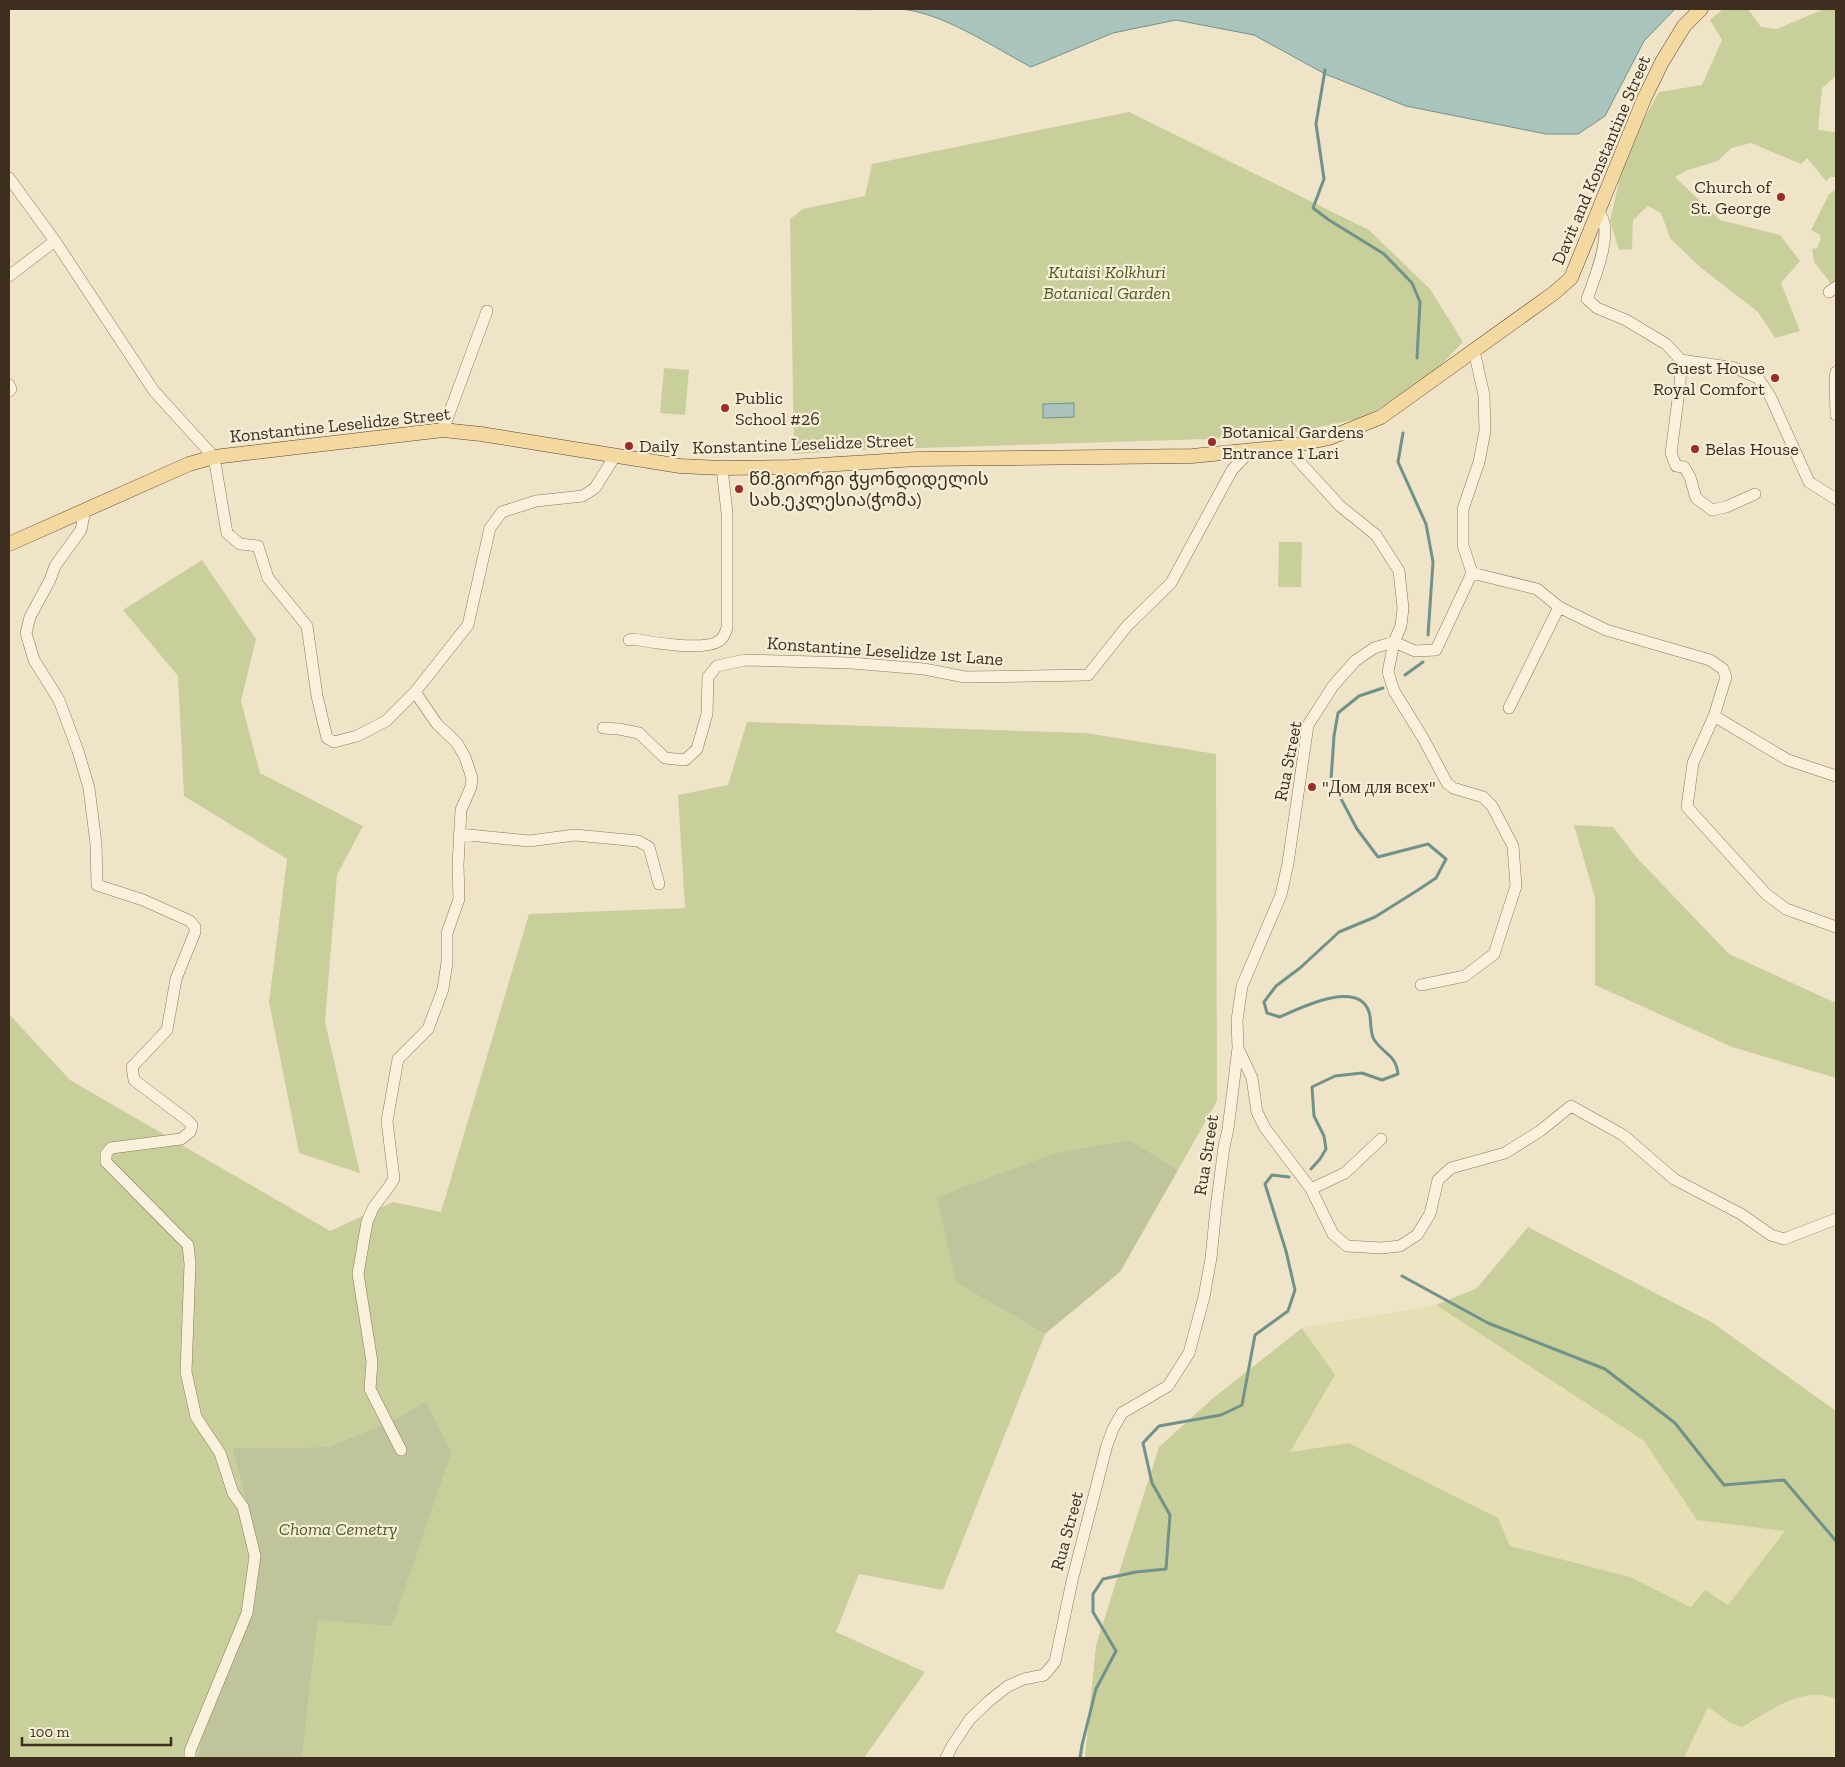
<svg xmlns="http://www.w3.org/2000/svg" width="1845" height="1767" viewBox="0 0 1845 1767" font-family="'Zilla Slab','Noto Sans Georgian',serif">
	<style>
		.farmland { fill: #e6deb5 }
		.green { fill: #c9cf9b }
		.cemetery { fill: #bfc49a }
		.water { fill: #a9c4bc; stroke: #6f938a }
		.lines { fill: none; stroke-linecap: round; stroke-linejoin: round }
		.stream { stroke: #6f938a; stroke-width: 3 }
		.minor-casing { stroke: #8d765c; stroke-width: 12 }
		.major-casing { stroke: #5b4430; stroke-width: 15 }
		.minor { stroke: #faf1dc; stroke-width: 11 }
		.major { stroke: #f3d9a0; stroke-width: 14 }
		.poi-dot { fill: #9e2a2b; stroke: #f7eed8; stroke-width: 2 }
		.labels { text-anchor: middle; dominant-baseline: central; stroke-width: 4.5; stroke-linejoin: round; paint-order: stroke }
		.street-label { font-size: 18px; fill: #3d2e20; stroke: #f7eed8 }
		.poi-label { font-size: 18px; fill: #3d2e20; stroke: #f7eed8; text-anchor: start }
		.park-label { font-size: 18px; font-style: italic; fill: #4d5a26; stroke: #f7eed8 }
	</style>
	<rect width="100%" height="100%" fill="#f0e4c8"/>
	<!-- farmland -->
	<path class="farmland" d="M1436,1305L1644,1441L1697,1520L1786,1531L1728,1606L1692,1607L1630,1577L1510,1546L1498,1518L1349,1443L1289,1452L1335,1375L1302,1328Z
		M1807,1694H1826L1836,1699L1835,1758H1684L1708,1707L1730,1723L1759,1717L1774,1708Z"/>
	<!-- green -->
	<path class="green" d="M1723,9H1748L1761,27L1777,29L1824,9H1836V76L1822,88L1818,130L1836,132V177H1830L1826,181L1807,158L1801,164L1751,143L1731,148L1718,161L1688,170L1675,177L1720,220L1780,235L1800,261L1781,283L1800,331L1775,338L1758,312L1700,267L1670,238L1661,213L1648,206L1633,220L1632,249L1619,250L1610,221L1622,169L1636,133L1659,92L1702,85L1722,40L1710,20Z
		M1129,112L1369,230L1430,289L1463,342L1432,374L1384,406L1361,418L1275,437L855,450L794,454L790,219L803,209L865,196L872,164Z
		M1836,190V281L1832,285L1814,262L1812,249L1817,248L1821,239L1820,235L1811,230L1829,194Z
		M664,368L689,370L685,415L660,413Z
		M1279,542H1302L1301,587H1278Z
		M202,560L256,639L241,701L260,773L363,826L337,875L325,1022L360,1173L299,1153L269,1002L287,859L184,796L178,676L123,610Z
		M747,722L1086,733L1216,754L1217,1101L1178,1170L1130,1140L956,1283L1045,1334L943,1590L859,1574L836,1632L925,1672L864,1758H302L318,1619L392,1625L452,1452L426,1401L395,1419L328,1447L232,1448L260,1553L253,1612L201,1740L197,1758H9V1014L70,1080L330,1231L393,1202L441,1212L529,914L685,908L678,795L728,785Z
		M1574,825L1613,827L1637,858L1729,954L1836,1003V1078L1732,1047L1595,985V898Z
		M1528,1227L1713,1323L1836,1411V1699C1804,1684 1769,1712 1742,1727L1730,1723L1708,1707L1684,1758H1085L1096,1645L1159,1447L1212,1399L1302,1328L1335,1375L1290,1452L1349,1443L1498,1518L1510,1546L1630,1577L1691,1607L1705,1590L1728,1605L1785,1531L1697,1520L1644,1441L1436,1305L1477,1288Z"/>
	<!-- cemetery -->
	<path class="cemetery" d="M1130,1140L1178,1170L1120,1272L1045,1334L956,1283L937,1197L1053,1154Z
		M426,1401L452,1452L392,1626L318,1620L302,1758H197L201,1740L253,1612L260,1553L232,1448L328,1447L395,1419Z"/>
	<!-- water -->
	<path class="water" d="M850,9H1675L1644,41L1605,116L1578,134H1546L1406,106L1325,74L1254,35L1176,20L1113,33L1031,67C993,47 942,12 900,9C883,8 867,11 850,9Z
		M1074,403V417L1043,418V404Z"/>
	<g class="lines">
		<!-- stream -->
		<path class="stream" d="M1325,70L1316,124L1324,179L1313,208L1329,220L1384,254L1412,283L1420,302L1417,358
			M1403,433L1398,462L1426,524L1433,562L1428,635
			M1405,675L1423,662
			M1311,1169L1320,1159L1326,1149L1324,1136L1314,1116L1312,1087L1335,1076L1362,1073L1382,1080L1398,1074C1396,1055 1385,1055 1375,1041C1369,1034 1372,1020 1369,1012C1358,979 1300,1008 1280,1017L1267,1013L1264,1002L1276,986L1300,968L1339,932L1375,917L1418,890L1436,878L1446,859L1428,844L1378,857L1357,829L1331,780L1334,736L1338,713L1359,696L1383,688
			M1402,1276L1488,1323L1605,1369L1675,1423L1724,1485L1784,1480L1836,1541
			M1080,1758L1082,1745L1096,1689L1116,1651L1093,1612V1594L1103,1579L1136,1572L1166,1569L1170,1515L1152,1483L1143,1443L1159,1426L1221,1415L1242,1405L1255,1335L1288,1311L1295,1290L1286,1251L1265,1184L1272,1175L1289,1177"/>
		<!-- minor casing -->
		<g class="minor-casing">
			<path id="minor" d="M9,178L55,241L154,391L214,457L227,533L240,544L258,546L268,578L307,626L317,696L327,738L334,742L357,736L386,721L415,692
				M1598,212C1616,227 1594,280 1587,299L1597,308L1626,320L1666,344L1681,360L1735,368L1758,378L1770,396L1809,482L1836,499
				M9,276L55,241
				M1829,292L1836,287
				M1681,360L1680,384L1671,453L1676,466L1684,467L1690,477L1696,498L1712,510L1726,507L1755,494
				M1836,372L1835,378L1836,415
				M9,385L11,389L9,391
				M443,430L487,311
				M1286,447L1340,506L1376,535L1399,571L1403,608L1401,626L1394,642L1415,651L1436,650L1472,573L1463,545V509L1479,462L1485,431L1484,395L1474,351
				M85,510L81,530L55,566L50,580L30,617L26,633L34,660L59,700L78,751L89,788L96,844L97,885L143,900L190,921L195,927V932L176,979L167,1030L132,1067L134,1080L187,1120L192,1125L190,1132L181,1139L111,1148L106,1154V1162L188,1245L190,1264L186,1372L196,1417L220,1453L233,1493L243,1507L255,1556L247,1613L190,1751V1758
				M1472,573L1537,589L1559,607L1606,630L1710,660L1723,669L1726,677L1714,716L1693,763L1687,807L1766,894L1786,909L1836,927
				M629,640L634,639C653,643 704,651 719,641C724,638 725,633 727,628V513L722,468
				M1509,708L1559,607
				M1714,716L1788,760L1836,776
				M603,728L619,729L639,733L665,758L685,760L697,749L707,714L708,677L717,666L745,660L851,663L924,669L965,677L1088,675L1127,626L1171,583L1232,470L1250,451
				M459,834L529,841L575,835L638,841L649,847L659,884
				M1238,1048L1252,1078L1257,1112L1265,1128L1311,1189L1333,1234L1347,1246L1381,1248L1400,1246L1417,1235L1430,1214L1438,1180L1451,1168L1505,1153L1540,1131L1571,1106L1623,1135L1674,1179L1741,1214L1771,1235L1784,1239L1836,1219
				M1311,1189L1345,1173L1381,1139
				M401,1450L370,1389L372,1362L358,1274L367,1222L373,1208L388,1188L394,1179L387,1121L398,1059L428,1029L443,989L447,962V933L459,899L458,865L461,810L471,787L472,778L465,757L457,743L437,724L415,692L468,625L490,528L502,512L536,501L583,496L595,488L615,456
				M946,1758L952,1746L970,1719L989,1701L1008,1686L1024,1679L1044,1675L1055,1662L1072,1581L1107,1445L1113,1429L1122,1413L1168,1386L1189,1353L1204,1297L1211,1258L1216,1208L1224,1147L1228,1129L1238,1048L1237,1020L1242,986L1281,895L1288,863L1308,725L1333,686L1355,661L1374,648L1394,642L1388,672L1394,691L1423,738L1447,783L1453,788L1483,797L1492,806L1513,846L1516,886L1494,954L1465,976L1421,985"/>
		</g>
		<!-- major casing -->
		<g class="major-casing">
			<path id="major" d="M9,544L189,464L214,457L443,430L481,434L680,466L722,468L790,467L917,459L1192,456L1286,447L1329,438L1381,417L1554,293L1571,278L1644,99L1662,62L1684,26L1701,9"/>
		</g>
		<!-- minor -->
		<use href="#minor" class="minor"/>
		<!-- major -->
		<use href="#major" class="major"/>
	</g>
	<!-- markers -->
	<g class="poi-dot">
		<circle cx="1781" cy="197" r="5"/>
		<circle cx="1775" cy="378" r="5"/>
		<circle cx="725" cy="408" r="5"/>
		<circle cx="1212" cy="442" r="5"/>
		<circle cx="629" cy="446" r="5"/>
		<circle cx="1695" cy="449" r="5"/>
		<circle cx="739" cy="489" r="5"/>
		<circle cx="1312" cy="787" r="5"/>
	</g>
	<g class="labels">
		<!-- street labels -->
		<g class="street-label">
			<text transform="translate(1601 160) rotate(-67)">Davit and Konstantine Street</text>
			<text transform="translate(340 425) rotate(-6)">Konstantine Leselidze Street</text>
			<text transform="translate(803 444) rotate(-2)">Konstantine Leselidze Street</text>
			<text transform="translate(885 651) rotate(4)">Konstantine Leselidze 1st Lane</text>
			<text transform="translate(1288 761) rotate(-79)">Rua Street</text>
			<text transform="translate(1206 1155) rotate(-81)">Rua Street</text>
			<text transform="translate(1067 1531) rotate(-75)">Rua Street</text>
		</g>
		<!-- poi labels -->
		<g class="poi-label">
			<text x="1771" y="187" text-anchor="end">Church of<tspan x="1771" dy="21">St. George</tspan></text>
			<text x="1765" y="368" text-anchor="end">Guest House<tspan x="1765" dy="21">Royal Comfort</tspan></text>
			<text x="735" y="398">Public<tspan x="735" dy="21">School #26</tspan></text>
			<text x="1222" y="432">Botanical Gardens<tspan x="1222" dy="21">Entrance 1 Lari</tspan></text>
			<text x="639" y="446">Daily</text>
			<text x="1705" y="449">Belas House</text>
			<text x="749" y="479">წმ.გიორგი ჭყონდიდელის<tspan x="749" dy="21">სახ.ეკლესია(ჭომა)</tspan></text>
			<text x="1322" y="787">"Дом для всех"</text>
		</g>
		<!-- park labels -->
		<g class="park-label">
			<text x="1107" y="272">Kutaisi Kolkhuri<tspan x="1107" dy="21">Botanical Garden</tspan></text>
			<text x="338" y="1529">Choma Cemetry</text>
		</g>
	</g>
	<!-- border -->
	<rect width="1845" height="1767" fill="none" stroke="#3d2e20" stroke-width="20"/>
	<!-- scale -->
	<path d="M22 1737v8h149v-8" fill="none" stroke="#3d2e20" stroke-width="2.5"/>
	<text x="30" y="1737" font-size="15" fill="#3d2e20" stroke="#f7eed8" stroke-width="4" paint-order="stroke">100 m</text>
</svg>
